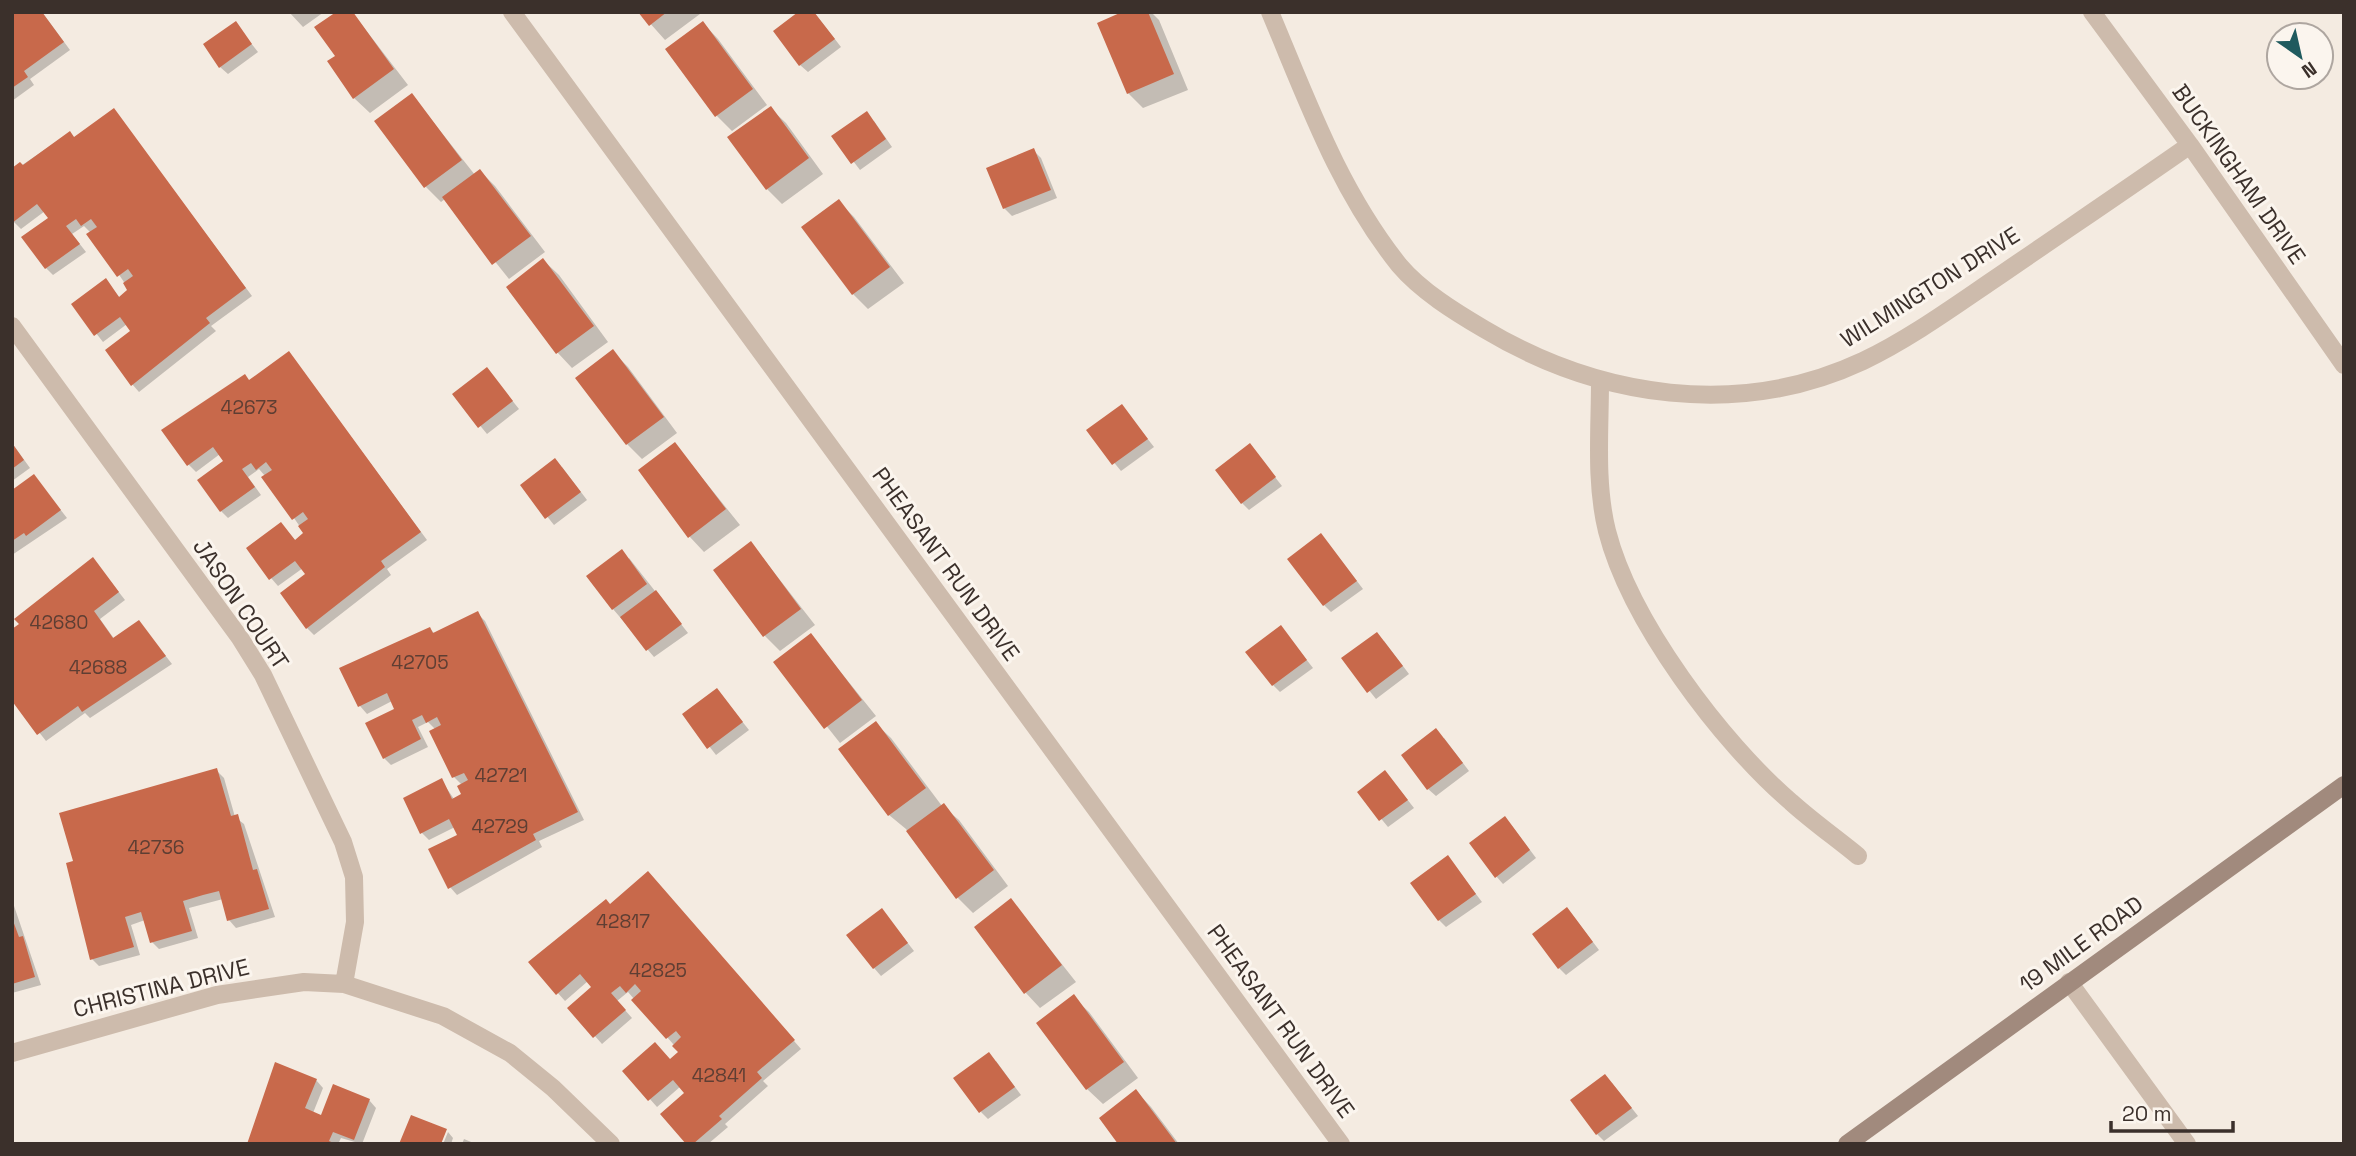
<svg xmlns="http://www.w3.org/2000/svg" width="2356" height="1156" viewBox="0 0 2356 1156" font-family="'Space Grotesk',sans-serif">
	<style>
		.shadow { fill: #0003 }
		.building { fill: #c8694b }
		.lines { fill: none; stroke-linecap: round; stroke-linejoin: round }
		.street { stroke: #cdbbac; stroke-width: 18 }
		.secondary { stroke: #a18a7d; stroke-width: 18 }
		.labels { text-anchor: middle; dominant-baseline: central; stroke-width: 6; stroke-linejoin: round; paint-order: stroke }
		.number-label { font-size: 19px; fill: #5e3e33 }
		.street-label { font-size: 23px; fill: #3b302b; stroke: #fbf5ee }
	</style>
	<rect width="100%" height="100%" fill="#f4ebe1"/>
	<!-- shadow -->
	<path class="shadow" d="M12,12H42L70,50L30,79L34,85L12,101Z
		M289,12H324L303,27Z
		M352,12L408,85L370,113L354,98L337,57Z
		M640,12H699L700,14L665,40Z
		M814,12L841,47L808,72L800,65Z
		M1127,12H1151L1159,20L1188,90L1143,108L1128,93Z
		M235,23L258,52L228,74L220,67Z
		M703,23L718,39L767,105L732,131L717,116Z
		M412,95L475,175L480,171L495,186L545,252L509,279L445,199L441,202L426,187L376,121Z
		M770,108L786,123L823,174L782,204L767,189Z
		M114,110L252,296L211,326L216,331L139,392L132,384L133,331L127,324L103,342L74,305L106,281L120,298L130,291L91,233L84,226L72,234L86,252L53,275L46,268L50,218L45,211L21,229L12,220V172L69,133L75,138Z
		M874,121L892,147L860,170L834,136Z
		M1033,150L1041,158L1057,198L1012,216L1004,208L988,168Z
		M839,202L854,217L904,283L868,309L853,294Z
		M543,260L559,275L608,342L572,368L557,352Z
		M613,352L628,367L677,433L642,459L627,444Z
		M289,353L427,540L387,569L391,575L314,635L307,628L308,575L303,568L278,586L271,578L281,524L296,541L305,534L265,476L259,469L248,477L261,495L228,518L221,511L225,461L220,454L196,472L188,464L250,382Z
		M487,369L519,409L487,434L454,394Z
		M1122,406L1154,447L1121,471L1088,431Z
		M12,443L30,468L12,481Z
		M675,444L740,525L704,552L689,536Z
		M1250,445L1282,486L1249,510L1242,503Z
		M562,467L587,500L554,525L522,485Z
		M34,476L67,518L12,555V492Z
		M751,543L815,625L780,651L765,636Z
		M1328,543L1363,589L1331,612L1324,605Z
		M629,558L688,633L654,657L613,609Z
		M93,559L125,600L100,619L115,640L139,622L172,664L90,718L85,713L46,741L12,698Z
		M477,613L485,621L584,820L539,841L542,847L457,895L450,887L459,835L455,827L429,840L422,833L441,780L454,799L463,795L462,785L454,777L431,732L436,730L428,722L418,727L428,747L391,765L384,758L397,710L392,701L367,714L360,706L341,669L430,629L435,634Z
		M1281,627L1313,668L1280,692L1273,685Z
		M811,635L876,716L840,743L776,662Z
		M1384,641L1409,674L1376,699L1344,659Z
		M717,690L749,730L716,755L684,714Z
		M875,723L891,738L942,806L959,820L1008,886L973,913L958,898L906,829L889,815L840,749Z
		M1444,738L1469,771L1436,796L1428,789Z
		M216,770L224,778L235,817L244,824L275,917L236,928L229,920L223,899L189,908L198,938L159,949L152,942L145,920L131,925L140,955L99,966L92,959L75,862Z
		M1392,780L1414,808L1388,827L1359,792Z
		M1512,826L1536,858L1503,884L1496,876Z
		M1448,857L1482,902L1446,927L1439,920Z
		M655,881L801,1049L763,1081L768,1086L725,1124L728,1127L708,1144H689L686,1093L681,1086L657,1107L625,1071L670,1061L680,1052L634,999L628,992L617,1001L632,1018L602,1044L570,1008L594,987L588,981L565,1001L530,962L610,906Z
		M12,900L41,985L12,993Z
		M1011,900L1076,982L1040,1008L1025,992Z
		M882,910L914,951L881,976L874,968Z
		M1574,917L1599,950L1566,975L1559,968Z
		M1073,997L1089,1012L1138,1078L1103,1104L1087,1089L1038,1023Z
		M996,1061L1021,1095L988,1119L981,1112Z
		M316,1080L323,1088L313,1113L322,1117L369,1100L376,1108L362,1144L341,1138L338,1144H248Z
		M1612,1083L1638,1116L1604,1141L1597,1134Z
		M1136,1091L1151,1107L1179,1144H1120Z
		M448,1132L453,1138L451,1144H443Z
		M464,1139L476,1144H462Z"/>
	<!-- building -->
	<path class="building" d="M12,12H42L64,42L24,71L28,77L12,88Z
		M336,12H353L394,69L353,99L327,61L335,56L314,27Z
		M638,12H667L649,26Z
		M798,12H814L835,39L799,66L773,31Z
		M1122,12H1148L1174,74L1127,94L1097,23Z
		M236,21L252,44L219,68L203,44Z
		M703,21L753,89L715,117L665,49Z
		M412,93L462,160L424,188L374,121Z
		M771,106L809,158L766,190L727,137Z
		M114,108L246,288L206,318L210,323L131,386L105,350L130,331L120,317L94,336L71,304L106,278L119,297L127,290L123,283L133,276L128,269L117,277L86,234L97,227L91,219L81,226L76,219L66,226L80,244L45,269L21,237L48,218L37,204L12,223V168L20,162L23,165L70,131L74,137Z
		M867,111L886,139L851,164L831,136Z
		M1034,148L1051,190L1003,209L986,168Z
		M480,169L531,236L492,265L442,197Z
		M839,199L890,267L852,295L801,227Z
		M543,258L594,326L556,354L506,287Z
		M613,349L664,417L626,445L575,378Z
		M289,351L421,532L381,561L385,567L306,629L280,593L305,574L295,561L269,580L246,548L281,522L295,540L303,533L298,526L308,519L303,512L292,520L261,477L272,470L266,462L256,470L251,463L242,469L255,487L220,512L197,480L223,461L213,447L187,466L161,430L245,374L249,380Z
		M487,367L513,401L478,428L452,394Z
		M1122,404L1148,439L1112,465L1086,430Z
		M675,442L726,509L688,538L638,470Z
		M12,443L24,460L12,469Z
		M1250,443L1276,477L1241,504L1215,470Z
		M555,458L581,492L545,519L520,485Z
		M34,474L61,510L26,536L24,533L12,541V490Z
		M1321,533L1357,581L1323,606L1287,559Z
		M751,541L801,609L763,637L713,570Z
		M622,549L647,584L612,610L586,576Z
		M93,557L119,592L94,611L113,638L139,620L166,656L82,712L78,706L37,735L12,701V629L19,624L14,619Z
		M656,590L682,624L646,651L620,617Z
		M478,611L578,812L533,834L536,840L448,889L428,849L457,835L449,819L420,834L403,798L442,778L452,799L461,794L457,786L468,780L464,773L452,778L429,731L441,725L437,717L426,723L422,715L412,720L421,739L383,759L365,723L394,709L387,693L358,707L339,668L430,627L433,633Z
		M1281,625L1307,660L1272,686L1245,652Z
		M1377,632L1403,666L1367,693L1341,658Z
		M811,633L862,700L824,729L773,662Z
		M717,688L743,722L707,749L682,714Z
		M876,721L926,788L888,816L838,749Z
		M1436,728L1463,763L1427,790L1401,755Z
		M217,768L231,816L238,814L253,870L257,869L269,909L227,921L219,891L203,895L183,901L192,931L150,943L141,912L125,917L134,947L90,960L66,863L73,861L59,813Z
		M1385,770L1408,800L1379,821L1357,792Z
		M944,803L994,870L956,899L906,831Z
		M1505,816L1530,850L1495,878L1469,843Z
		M1448,855L1476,894L1438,921L1410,883Z
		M648,871L795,1040L757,1072L762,1078L719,1116L722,1119L693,1144H686L660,1114L684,1093L673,1080L648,1101L622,1071L655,1042L670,1059L678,1052L672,1046L681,1037L676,1031L666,1039L631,1000L641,991L635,984L626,993L620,986L611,993L626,1010L593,1038L567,1008L591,987L580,974L556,995L528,962L606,899L610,904Z
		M1011,898L1062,965L1024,994L974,927Z
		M1567,907L1593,942L1558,969L1532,934Z
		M882,908L908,943L873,969L846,935Z
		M12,918L19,937L23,936L35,977L12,984Z
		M1074,994L1124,1062L1086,1090L1036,1023Z
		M989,1052L1015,1087L979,1113L953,1078Z
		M275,1062L317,1079L305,1108L321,1115L333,1084L370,1099L354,1140L333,1132L329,1141L336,1144H247Z
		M1605,1074L1632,1108L1596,1135L1570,1100Z
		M1136,1089L1177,1144H1118L1099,1118Z
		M411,1115L447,1129L441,1144H399Z"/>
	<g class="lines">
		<!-- street -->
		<path class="street" d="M512,12L1341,1144
			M1270,12C1308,102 1338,188 1399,265C1421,291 1455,312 1484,329C1599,398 1739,419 1863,361C1911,338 1956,305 1999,276C2063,232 2127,189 2190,145
			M2092,12L2190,145L2344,365
			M12,326L240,638L263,675L343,842L354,877L355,922L344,984
			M1600,382C1600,430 1595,483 1607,531C1630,621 1721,742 1791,802C1812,821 1836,838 1858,856
			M2069,982L2187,1144
			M12,1053L217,995L304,982L344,984L443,1016L510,1053L553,1088L611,1144"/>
		<!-- secondary -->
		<path class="secondary" d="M1847,1144L2344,785"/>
	</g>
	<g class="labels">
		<!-- number labels -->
		<g class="number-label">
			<text x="249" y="407">42673</text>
			<text x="59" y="622">42680</text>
			<text x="420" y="662">42705</text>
			<text x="98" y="667">42688</text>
			<text x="501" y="775">42721</text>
			<text x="500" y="826">42729</text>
			<text x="156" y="847">42736</text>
			<text x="623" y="921">42817</text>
			<text x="658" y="970">42825</text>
			<text x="719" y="1075">42841</text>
		</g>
		<!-- street labels -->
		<g class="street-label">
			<text transform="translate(2239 174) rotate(55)">BUCKINGHAM DRIVE</text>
			<text transform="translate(1930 287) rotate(-32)">WILMINGTON DRIVE</text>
			<text transform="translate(946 564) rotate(54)">PHEASANT RUN DRIVE</text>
			<text transform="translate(241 604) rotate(56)">JASON COURT</text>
			<text transform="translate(2081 944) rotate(-36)">19 MILE ROAD</text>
			<text transform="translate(161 988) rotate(-14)">CHRISTINA DRIVE</text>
			<text transform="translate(1281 1021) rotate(54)">PHEASANT RUN DRIVE</text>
		</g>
	</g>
	<!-- border -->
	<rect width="2356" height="1156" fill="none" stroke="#3b302b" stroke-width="28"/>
	<!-- north arrow -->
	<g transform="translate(2300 56) rotate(146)"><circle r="33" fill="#fbf5ee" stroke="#aea6a0" stroke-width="2"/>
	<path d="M0-5L12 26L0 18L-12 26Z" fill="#1f5a5e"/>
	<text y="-10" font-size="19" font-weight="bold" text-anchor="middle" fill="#3b302b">N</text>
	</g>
	<!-- scale -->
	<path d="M2111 1121v10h122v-10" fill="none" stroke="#3b302b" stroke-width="3.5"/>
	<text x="2122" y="1121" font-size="21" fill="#3b302b" stroke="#fbf5ee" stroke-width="5" paint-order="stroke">20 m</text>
</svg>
